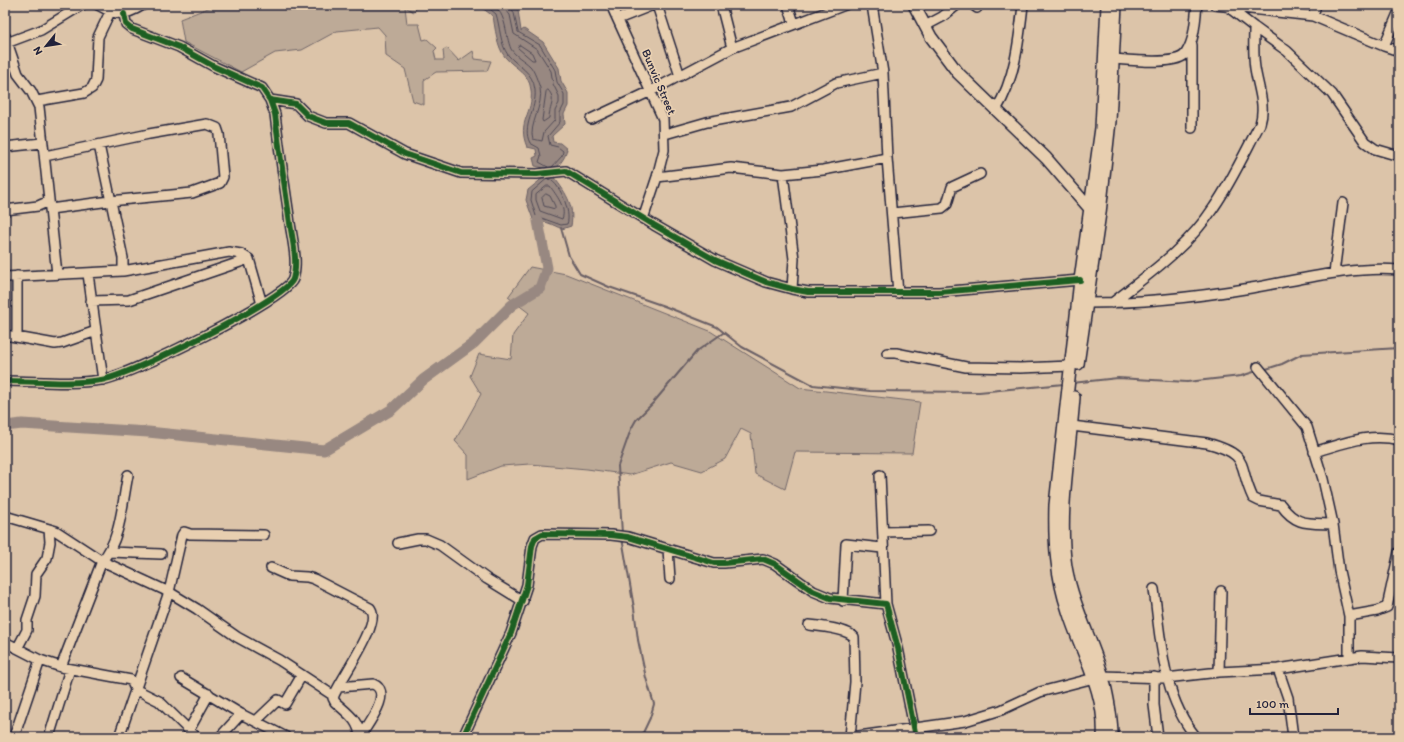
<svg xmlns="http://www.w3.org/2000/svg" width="1404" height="742" viewBox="0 0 1404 742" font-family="Itim,sans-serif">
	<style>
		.green { fill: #bdaa97; stroke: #706669 }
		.water { fill: #988881; stroke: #695f65 }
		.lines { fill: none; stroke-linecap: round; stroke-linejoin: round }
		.shore { stroke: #514b57; stroke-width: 1 }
		.stream { stroke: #695f65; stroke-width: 2 }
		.river { stroke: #988881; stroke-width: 11 }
		.minor-casing { stroke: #22223b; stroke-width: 12 }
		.major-casing { stroke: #22223b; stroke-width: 14 }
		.minor { stroke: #e8cfb0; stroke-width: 9 }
		.major { stroke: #e8cfb0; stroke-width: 11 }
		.cycleway-casing { stroke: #e8cfb0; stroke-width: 8 }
		.cycleway { stroke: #1b5e20; stroke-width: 6 }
		.labels { text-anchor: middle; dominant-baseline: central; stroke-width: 3.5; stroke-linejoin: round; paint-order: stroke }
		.street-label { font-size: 12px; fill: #22223b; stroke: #e8cfb0 }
	</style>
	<rect width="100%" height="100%" fill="#dcc4a9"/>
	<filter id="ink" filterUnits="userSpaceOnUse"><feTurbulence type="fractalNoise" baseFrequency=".025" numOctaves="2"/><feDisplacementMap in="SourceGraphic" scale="8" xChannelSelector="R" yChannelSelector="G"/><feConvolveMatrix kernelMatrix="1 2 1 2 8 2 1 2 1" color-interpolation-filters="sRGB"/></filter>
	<g filter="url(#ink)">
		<!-- green -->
		<path class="green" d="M216,5H418L414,12L405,7L407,24H419L423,40L427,39L437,48L434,51L436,60H444L443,50L447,48L459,61L473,51L475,59L491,61L487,71L436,72L424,80V105L413,101L405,69L386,56L385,35L378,27L337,31L302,50L275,53L241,72L184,42L180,19Z
			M530,267L566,274L710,331L800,388L920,402L912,453L795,452L785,489L755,474L751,434L741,429L725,459L702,471L671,462L630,475L587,469L530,464L501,466L468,479V455L455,441L481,394L470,376L479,354L511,359L513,335L529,313L508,297Z"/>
		<!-- water -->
		<path class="water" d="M478,5H512L518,10L521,31L524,29L543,42L559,68L561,81L568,93V106L564,114L565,124L552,136L553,142L560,143L567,149C565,161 557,165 552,175C565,191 575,205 571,226L562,229C553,225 543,219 534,222L526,200L528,190L544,177V168L535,166L533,158L537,156L536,149L527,147C516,121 534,114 531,90C529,72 515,69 505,57C497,47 495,28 493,16Z"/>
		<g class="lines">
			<!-- shore -->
			<path class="shore" d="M485,5L496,14C500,26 500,44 508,55C518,67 533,71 535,90C537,110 521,126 530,143L539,148L541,156L539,162L548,167
				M493,5C507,14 505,35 511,49C515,56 524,60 530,66C534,70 538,82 540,88C544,105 528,126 533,139L542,141L544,132L555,120V111L559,103V96L553,84L551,71L537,49L514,34L510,15L506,10L505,5
				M510,5L514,13L518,32L540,45L555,70L557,82L564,94V105L560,113V122L548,136L550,145L558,147L563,151L562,156L552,167
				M520,45L532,53L535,60H532L518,48Z
				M548,90C557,99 549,107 549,118L543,122L542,120L546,92Z
				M547,179C559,179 572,213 567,224L561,225L536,216L531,200L532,192Z
				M547,186H550C556,195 567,208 562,219L540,211L536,200V195Z
				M546,194L550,196L555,206V209L544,206L542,198Z"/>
			<!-- stream -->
			<path class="stream" d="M561,228L569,256L580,274L609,287L664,306L717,327L742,347L813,385L870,391L979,392L1064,384
				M1263,370L1282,364L1302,354L1399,348
				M1072,383L1118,378L1187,382L1241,376L1257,371
				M622,534L618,466L631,429L636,420L653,403L697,351L723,333
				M622,538L634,608L638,640L646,678L654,704L650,718L641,737"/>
			<!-- river -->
			<path class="river" d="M5,426L22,424L148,432L324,450L391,410L423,380L474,343L512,305L540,288L547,268L538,221"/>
			<!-- minor casing -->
			<g class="minor-casing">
				<path id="minor" d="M98,5C118,16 123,17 143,5
					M611,5L663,119L664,150L657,177L643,219
					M657,5L680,76
					M721,5L732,48
					M788,5L794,23
					M872,5L883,73L887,158L898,293
					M973,5L977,8
					M1215,5L1313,16L1384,46L1399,51
					M1313,16L1316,5
					M618,19L653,5
					M925,26L942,17L957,5
					M1254,27L1287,51L1332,94L1365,142L1375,149L1399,156
					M5,36L18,74L31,91L39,107L57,274
					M9,42L41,30L82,5
					M1192,45V128
					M1384,46L1399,11
					M1114,59C1128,60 1178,66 1186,53C1195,39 1195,21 1197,5
					M270,100L296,104L308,116L326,123H349L405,154L461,173L537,174L566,171L654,225L715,260L766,282L792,289L808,292H939L1080,280
					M37,101L84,93L92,88L96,80L98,37L110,12
					M996,110C1015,79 1019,41 1023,5
					M591,119L651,91L732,48L845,5
					M665,134L707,122L791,107L836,83L883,73
					M99,145L123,258V271
					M5,147L42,143
					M45,156L149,134L207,124L217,128L219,134L223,177L220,183L192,193L110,201L50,209
					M783,174L794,259L792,289
					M657,177L731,168L783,174L823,170L887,158
					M5,210L38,206L49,201
					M892,213L942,208L947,204L952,187L980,174
					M1334,273L1343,203
					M88,274L103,380
					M5,277L123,271L229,252L241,254L249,259L262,304
					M91,301L129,300L249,259
					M1087,303C1142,303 1197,297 1251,288C1299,280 1350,266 1399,270
					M1112,303C1149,274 1188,247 1214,207C1232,181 1245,152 1260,124C1266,105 1258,88 1255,68C1253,55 1254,40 1254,27L1228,7
					M5,335L55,344L62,343L96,331
					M17,337V276
					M887,353H896L966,367L1020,368L1071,366
					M1258,367L1307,427L1323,479L1333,524L1339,571L1349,616V657
					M5,381C37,381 69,385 101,380C127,377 286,299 293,279C299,261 291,235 289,216C284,182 279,148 275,114L270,100L262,88L215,67L179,47L132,29L126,24L124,14
					M1072,426L1207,443C1252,455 1237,465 1253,498L1259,501L1281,505C1296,526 1308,523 1333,524
					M1314,452C1342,444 1370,432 1399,440
					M880,475L886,604
					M5,516L56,531L102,561L169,592L197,609L237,637L279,660L334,696
					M883,532L929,531
					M398,543L418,539H426L440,545L487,579L523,601
					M668,549L670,579
					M110,552L161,554
					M271,568L289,576L307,577L314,579L370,608C383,623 339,680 333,698L335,702C347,713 359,720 360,737
					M1154,589C1161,640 1162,696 1196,737
					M843,601L846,544L882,548
					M1349,616L1377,611L1387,607L1399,552
					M809,625C819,626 847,629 854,637L855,682L850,737
					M5,642L40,660L61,667L131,680L135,689L159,701L196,737
					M18,647L27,630V620L35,596L36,574L47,558L50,542L49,529
					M61,667L102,561C121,539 122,504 128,475
					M1278,669L1288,698L1293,737
					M1219,672L1221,591
					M1154,677V705L1158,737
					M181,678L241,714L286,737
					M339,687L373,684C394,692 367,725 360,737
					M256,721L278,700L285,704L302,675
					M189,730L209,694
					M14,737L40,660
					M49,737L70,669
					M119,737L169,592L182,535L184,532L190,534L264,535
					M220,737L241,714
					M463,737L511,633L527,585L532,546L535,538L542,534L611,535L628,537L714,563H724L763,559L775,564L813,591L830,598L886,604L898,648L916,737
					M852,737L965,721L1001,710L1040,692L1102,676L1166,678L1219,672L1278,669L1362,656L1399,658"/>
			</g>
			<!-- major casing -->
			<g class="major-casing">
				<path id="major" d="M914,5L931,37L958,73L1046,158L1091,210L1094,211
					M1078,364L1100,213L1110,121L1116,5
					M1074,397C1070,453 1058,512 1066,567C1073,606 1092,640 1103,677C1108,697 1112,717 1112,737
					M1103,737C1106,692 1081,653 1068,611C1056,576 1054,542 1055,505L1080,280L1101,128L1107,5"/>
			</g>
			<!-- minor -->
			<use href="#minor" class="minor"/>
			<!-- major -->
			<use href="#major" class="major"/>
			<!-- cycleway casing -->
			<g class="cycleway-casing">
				<path id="cycleway" d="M270,100L296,104L308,116L326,123H349L405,154L461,173L537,174L566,171L654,225L715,260L766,282L792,289L808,292H939L1080,280
					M5,381C37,381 69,385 101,380C127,377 286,299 293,279C299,261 291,235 289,216C284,182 279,148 275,114L270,100L262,88L215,67L179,47L132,29L126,24L124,14
					M463,737L511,633L527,585L532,546L535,538L542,534L611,535L628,537L714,563H724L763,559L775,564L813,591L830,598L886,604L898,648L916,737"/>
			</g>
			<!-- cycleway -->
			<use href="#cycleway" class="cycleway"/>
		</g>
	</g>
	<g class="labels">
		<!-- street labels -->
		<g class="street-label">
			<text transform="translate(659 82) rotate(67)">Bunvic Street</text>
		</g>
	</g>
	<!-- margin -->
	<rect width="1404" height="742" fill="none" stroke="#e8cfb0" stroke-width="20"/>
	<rect x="10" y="10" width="1384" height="722" fill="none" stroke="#22223b" stroke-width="1.5" filter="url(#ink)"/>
	<!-- north arrow -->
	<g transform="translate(46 46) rotate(240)" stroke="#e8cfb0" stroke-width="3" paint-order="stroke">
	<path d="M0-3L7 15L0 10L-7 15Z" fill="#22223b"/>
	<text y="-6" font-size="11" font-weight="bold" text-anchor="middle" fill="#22223b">N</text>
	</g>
	<!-- scale -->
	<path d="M1250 708v6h88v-6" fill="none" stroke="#22223b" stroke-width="2"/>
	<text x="1256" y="708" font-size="12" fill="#22223b" stroke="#e8cfb0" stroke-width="3" paint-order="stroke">100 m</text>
</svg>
